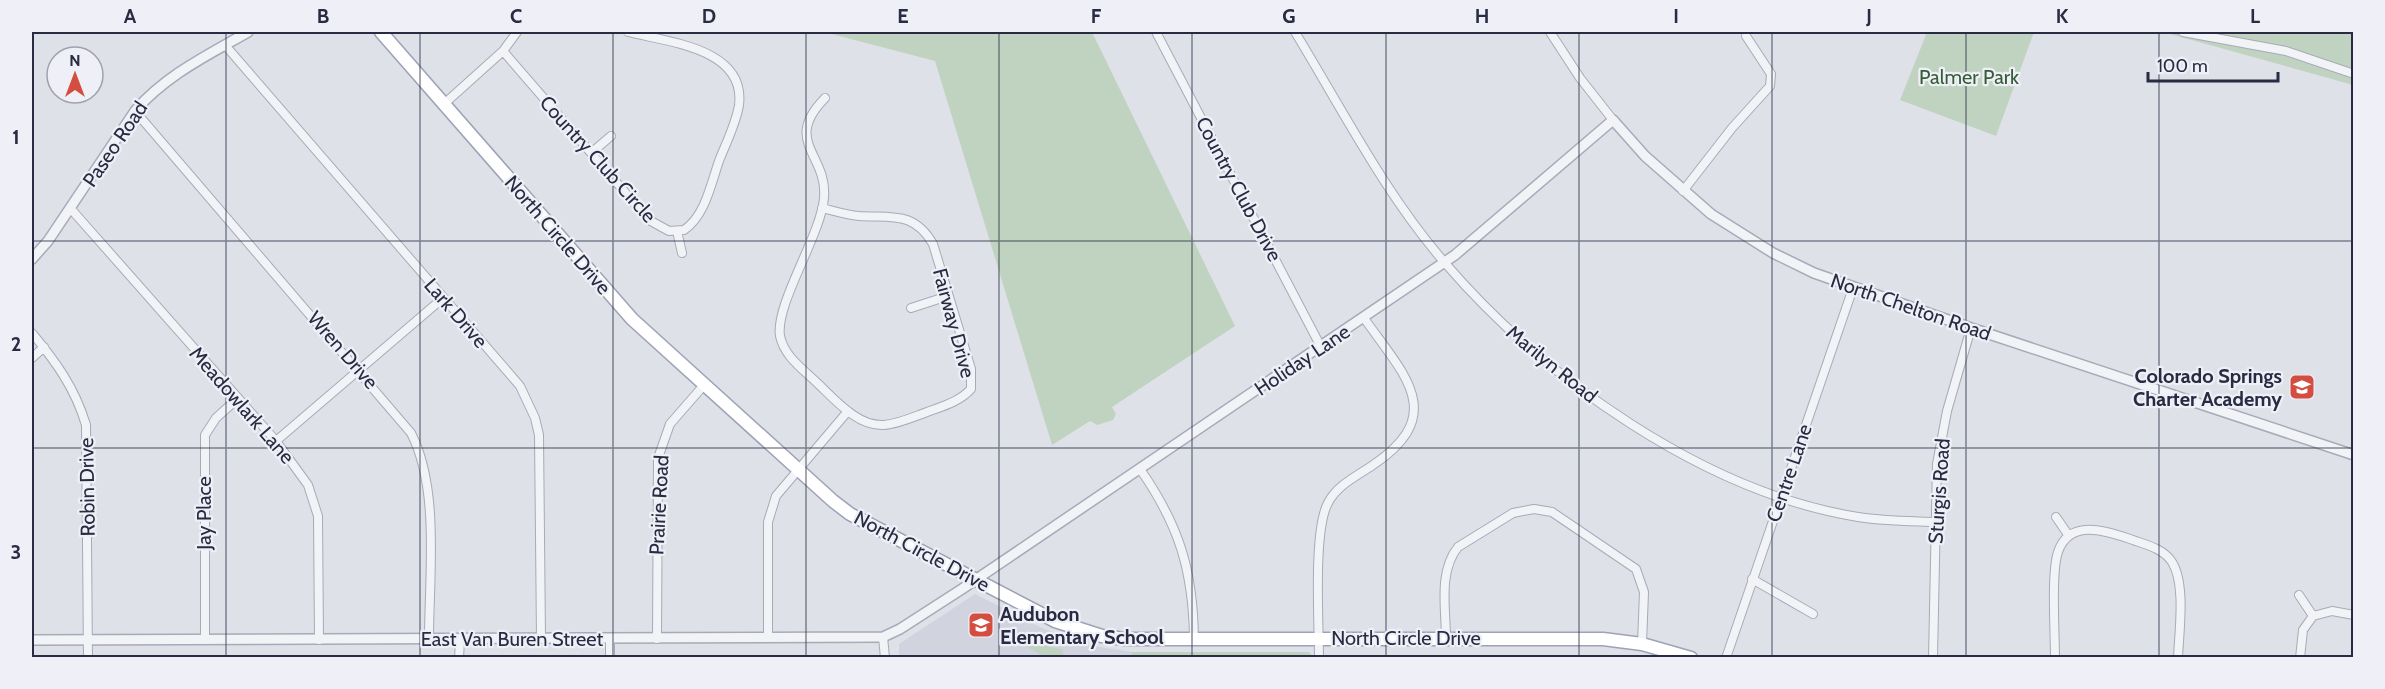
<svg xmlns="http://www.w3.org/2000/svg" width="2385" height="689" viewBox="0 0 2385 689" font-family="Cabin,sans-serif">
	<style>
		.built { fill: #d1d3de }
		.green { fill: #c0d3c0 }
		.lines { fill: none; stroke-linecap: round; stroke-linejoin: round }
		.minor-casing { stroke: #a8aab7; stroke-width: 10 }
		.tertiary-casing { stroke: #a8aab7; stroke-width: 12 }
		.primary-casing { stroke: #9ea2b5; stroke-width: 15 }
		.minor { stroke: #f2f3f7; stroke-width: 8 }
		.tertiary { stroke: #f2f3f7; stroke-width: 9 }
		.primary { stroke: #fff; stroke-width: 12 }
		.grid { fill: none; stroke: #282b41; stroke-width: 1.5; stroke-opacity: 0.55 }
		.labels { text-anchor: middle; dominant-baseline: central; stroke-width: 4.5; stroke-linejoin: round; paint-order: stroke }
		.park-label { font-size: 20px; fill: #345d37; stroke: #eff0f7 }
		.street-label { font-size: 20px; fill: #282b41; stroke: #eff0f7 }
		.poi-label { font-size: 20px; font-weight: bold; fill: #282b41; stroke: #eff0f7; text-anchor: end }
		.neatline { fill: none; stroke: #282b41; stroke-width: 2 }
		.grid-label { font-size: 20px; text-anchor: middle; font-weight: bold; fill: #282b41 }
	</style>
	<rect width="100%" height="100%" fill="#dfe1e9"/>
	<!-- built -->
	<path class="built" d="M975,594L1042,628L1087,645L1132,652V658H899V644Z"/>
	<!-- green -->
	<path class="green" d="M824,32H1092L1235,326L1112,407L1116,414L1113,420L1097,425L1090,421L1052,445L935,61Z
		M1927,32H2034L1996,136L1900,100Z
		M2163,32H2353V85Z
		M1031,639L1050,647L1062,649L1064,657H1045L1027,647Z
		M1132,652H1309L1313,657L1132,658Z"/>
	<g class="lines">
		<!-- minor casing -->
		<g class="minor-casing">
			<path id="minor" d="M1156,32L1321,347
				M1295,32C1342,109 1385,194 1445,263C1545,379 1704,492 1858,517C1883,521 1910,521 1935,522
				M1550,32L1580,78L1613,120
				M2183,32L2286,51L2354,74
				M225,45L520,386L535,418L539,435L541,639
				M503,51L649,220L669,231L684,230C705,216 711,184 719,161C726,143 736,124 739,105C746,48 667,42 628,32
				M444,104L503,51L517,32
				M135,111L411,433C440,489 429,576 429,639
				M591,153L611,136
				M1683,191L1732,128L1770,86L1771,74L1746,36
				M822,208C834,211 847,215 859,216C892,218 914,211 933,244L971,369V389C959,402 943,406 927,412C913,417 898,424 884,425C856,427 832,396 813,379C800,367 784,355 780,336C775,304 821,235 824,198C828,154 782,142 825,98
				M71,209L276,441L308,485L318,516L319,640
				M677,231L682,253
				M911,308L948,296
				M32,333C56,362 75,388 86,425L88,658
				M32,358L44,347
				M276,441L443,298
				M1140,469C1179,525 1193,570 1194,638
				M2056,517L2069,536
				M1752,579L1813,614
				M2299,595L2313,616L2303,630L2300,658
				M2313,616L2332,611L2354,615
				M883,637L885,658
				M768,638V522L776,496L848,411
				M657,639L658,458L670,424L704,385
				M1446,639C1446,609 1438,572 1458,547L1513,513L1534,509L1552,512L1636,569L1644,592L1642,644
				M205,640V435L216,418L237,399
				M459,658L460,640
				M610,658V639
				M1319,658C1319,623 1313,530 1328,503C1337,485 1357,476 1373,465C1449,414 1403,374 1364,318
				M1726,658L1853,288
				M1933,658L1937,464L1947,411L1971,328
				M2055,658C2055,633 2051,572 2058,552C2070,517 2109,532 2133,540C2147,545 2164,549 2172,562C2186,584 2179,632 2178,658"/>
		</g>
		<!-- tertiary casing -->
		<g class="tertiary-casing">
			<path id="tertiary" d="M32,259L48,241L135,111C166,75 208,55 248,32
				M32,640L883,637L900,629L962,589L1455,255L1613,120L1645,156L1711,214L1773,253L1814,273L1971,328L2354,455"/>
		</g>
		<!-- primary casing -->
		<g class="primary-casing">
			<path id="primary" d="M381,32L632,319L833,501L850,514L1055,621L1102,636L1125,639H1603L1642,644L1691,658"/>
		</g>
		<!-- minor -->
		<use href="#minor" class="minor"/>
		<!-- tertiary -->
		<use href="#tertiary" class="tertiary"/>
		<!-- primary -->
		<use href="#primary" class="primary"/>
	</g>
	<!-- grid -->
	<path class="grid" d="M226,32V658M420,32V658M613,32V658M806,32V658M999,32V658M1192,32V658M1386,32V658M1579,32V658M1772,32V658M1966,32V658M2159,32V658M32,241H2354M32,448H2354"/>
	<!-- icons -->
	<defs>
		<g id="school-square" transform="scale(1.35)"><rect x="-9" y="-9" width="18" height="18" rx="4" fill="#d34e40" stroke="#eff0f7"/><path d="M0-5L7-2L0 1L-7-2ZM-4 1L0 2.5L4 1V4Q0 6-4 4Z" fill="#fff"/></g>
	</defs>
	<g fill-rule="evenodd">
		<use href="#school-square" x="2302" y="387"/>
		<use href="#school-square" x="981" y="625"/>
	</g>
	<g class="labels">
		<!-- park labels -->
		<g class="park-label">
			<text x="1969" y="77">Palmer Park</text>
		</g>
		<!-- street labels -->
		<g class="street-label">
			<text transform="translate(115 144) rotate(-56)">Paseo Road</text>
			<text transform="translate(598 159) rotate(48)">Country Club Circle</text>
			<text transform="translate(1239 189) rotate(62)">Country Club Drive</text>
			<text transform="translate(558 235) rotate(49)">North Circle Drive</text>
			<text transform="translate(1911 307) rotate(19)">North Chelton Road</text>
			<text transform="translate(456 313) rotate(49)">Lark Drive</text>
			<text transform="translate(954 323) rotate(75)">Fairway Drive</text>
			<text transform="translate(343 350) rotate(49)">Wren Drive</text>
			<text transform="translate(1302 360) rotate(-34)">Holiday Lane</text>
			<text transform="translate(1552 364) rotate(39)">Marilyn Road</text>
			<text transform="translate(242 405) rotate(49)">Meadowlark Lane</text>
			<text transform="translate(1789 473) rotate(-71)">Centre Lane</text>
			<text transform="translate(87 487) rotate(-91)">Robin Drive</text>
			<text transform="translate(1939 491) rotate(-86)">Sturgis Road</text>
			<text transform="translate(659 505) rotate(-87)">Prairie Road</text>
			<text transform="translate(204 513) rotate(-90)">Jay Place</text>
			<text transform="translate(922 551) rotate(28)">North Circle Drive</text>
			<text x="1406" y="638">North Circle Drive</text>
			<text x="512" y="639">East Van Buren Street</text>
		</g>
		<!-- poi labels -->
		<g class="poi-label">
			<text x="2282" y="376">Colorado Springs<tspan x="2282" dy="23">Charter Academy</tspan></text>
			<text x="1000" y="614" text-anchor="start">Audubon<tspan x="1000" dy="23">Elementary School</tspan></text>
		</g>
	</g>
	<!-- border -->
	<rect width="2385" height="689" fill="none" stroke="#eff0f7" stroke-width="66"/>
	<!-- north arrow -->
	<g transform="translate(75 75)"><circle r="28" fill="#eff0f7" stroke="#9fa1ae" stroke-width="1.5"/>
	<path d="M0-4.5L10 22L0 15L-10 22Z" fill="#d34e40"/>
	<text y="-9" font-size="16" font-weight="bold" text-anchor="middle" fill="#282b41">N</text>
	</g>
	<!-- scale -->
	<path d="M2148 72v9h130v-9" fill="none" stroke="#282b41" stroke-width="3"/>
	<text x="2157" y="72" font-size="18" fill="#282b41" stroke="#eff0f7" stroke-width="4.5" paint-order="stroke">100 m</text>
	<rect x="33" y="33" width="2319" height="623" class="neatline"/>
	<g class="grid-label">
		<text x="130" y="23">A</text>
		<text x="323" y="23">B</text>
		<text x="516" y="23">C</text>
		<text x="709" y="23">D</text>
		<text x="903" y="23">E</text>
		<text x="1096" y="23">F</text>
		<text x="1289" y="23">G</text>
		<text x="1482" y="23">H</text>
		<text x="1676" y="23">I</text>
		<text x="1869" y="23">J</text>
		<text x="2062" y="23">K</text>
		<text x="2255" y="23">L</text>
		<text x="16" y="144">1</text>
		<text x="16" y="351">2</text>
		<text x="16" y="559">3</text>
	</g>
</svg>
